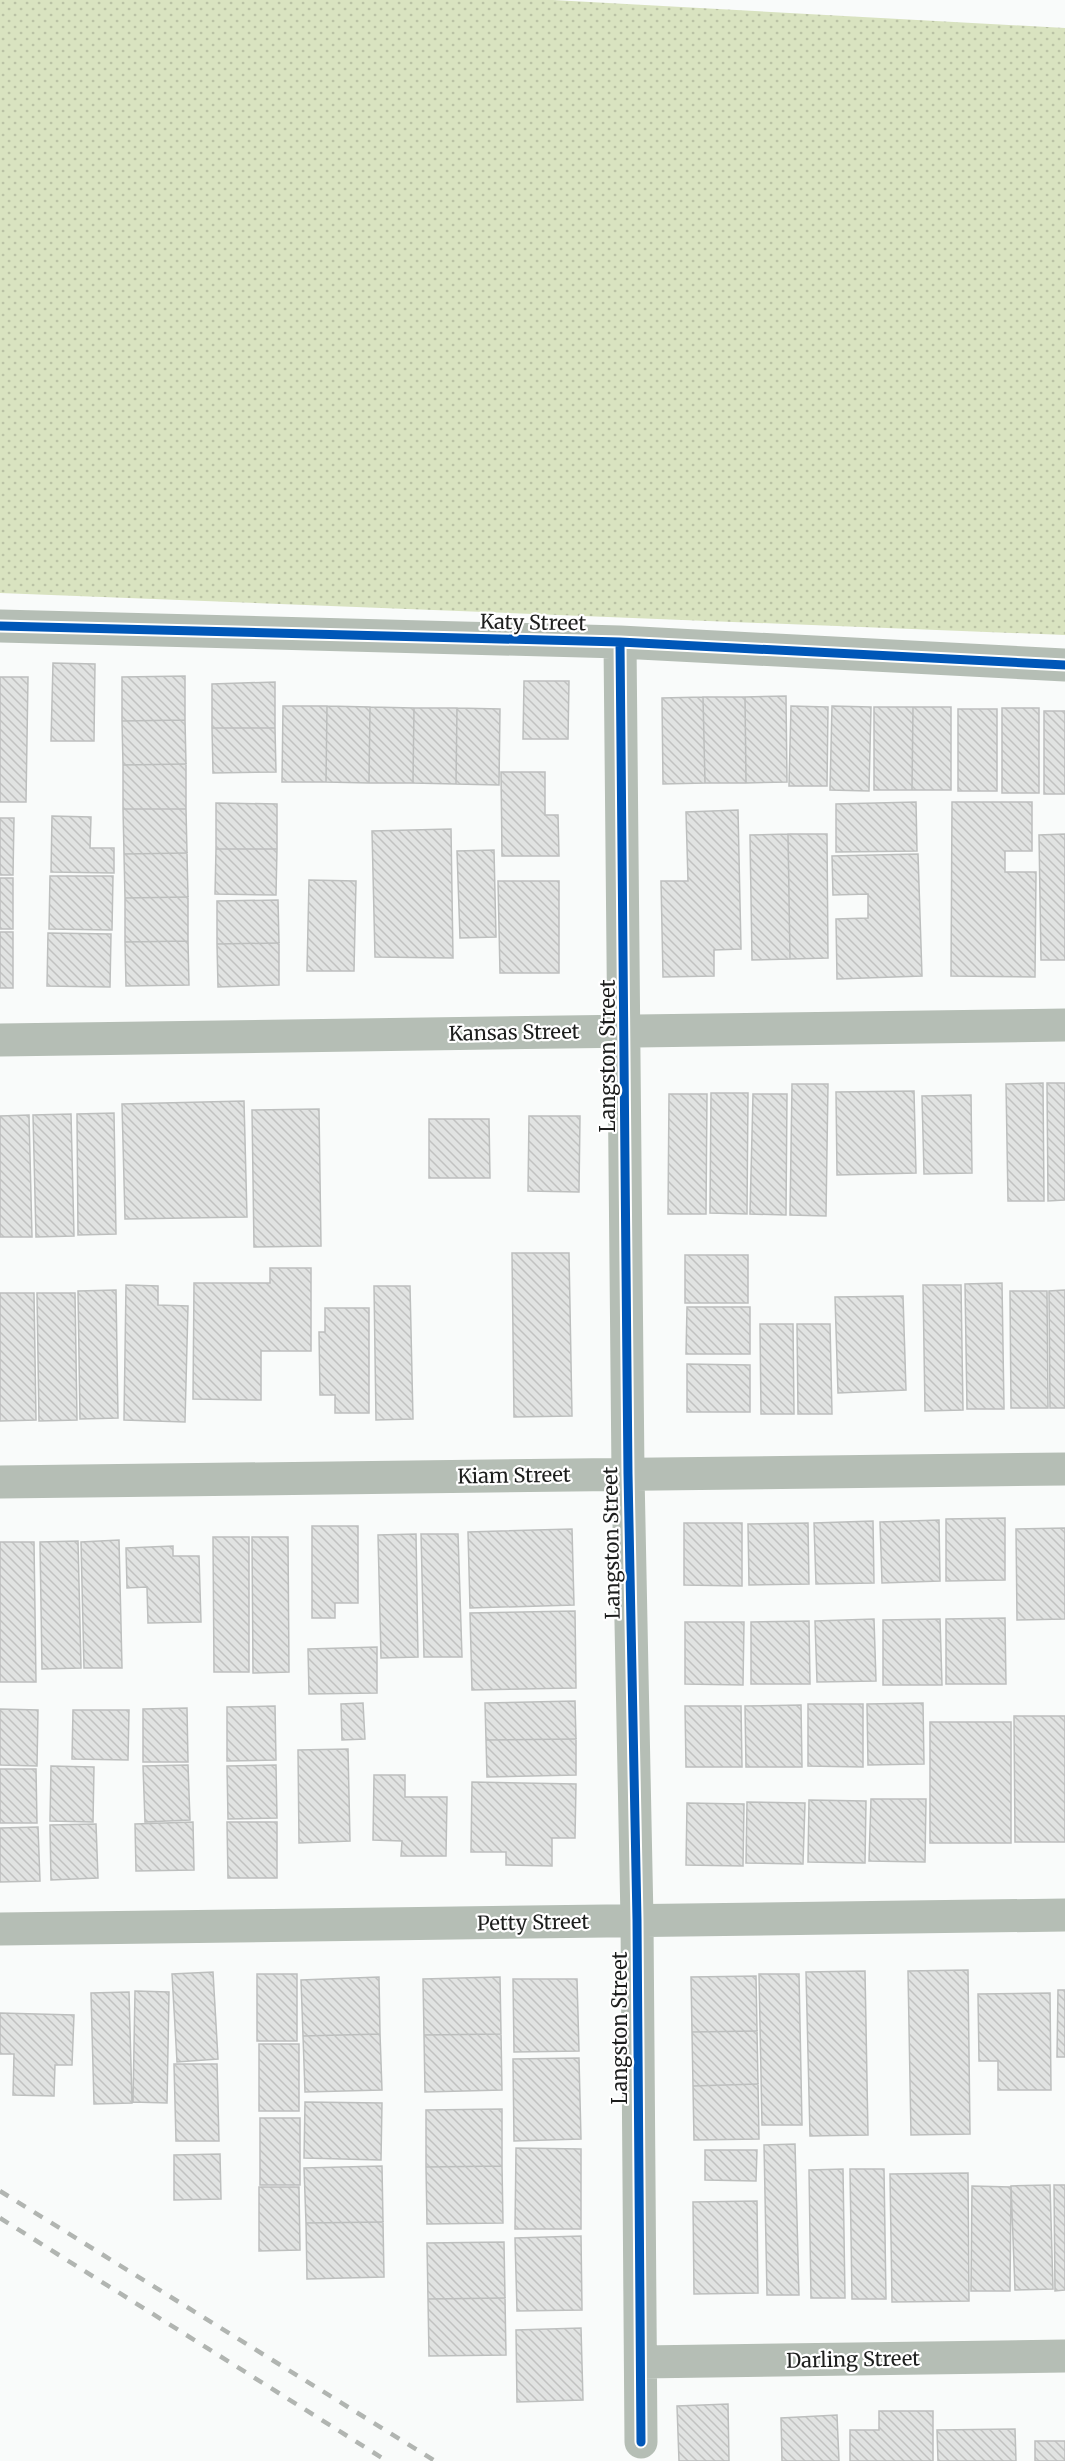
<svg xmlns="http://www.w3.org/2000/svg" width="1065" height="2461" viewBox="0 0 1065 2461" font-family="Merriweather,serif">
	<style>
		.grass { fill: url(#grass-dots) }
		.building { fill: url(#building-back-hatch); stroke: #bdbfbe; stroke-width: 1.5 }
		.lines { fill: none; stroke-linecap: round; stroke-linejoin: round }
		.minor { stroke: #b5beb5; stroke-width: 33 }
		.rail { stroke: #b1b5b1; stroke-width: 4.5; stroke-dasharray: 10 10; stroke-linecap: butt }
		.cycleway-casing { stroke: #fff; stroke-width: 13 }
		.cycleway { stroke: #0057b8; stroke-width: 9 }
		.labels { text-anchor: middle; dominant-baseline: central; stroke-width: 4.5; stroke-linejoin: round; paint-order: stroke }
		.street-label { font-size: 20px; fill: #1d1e1d; stroke: #fff }
	</style>
	<defs>
		<pattern id="grass-dots" width="8" height="8" patternUnits="userSpaceOnUse" patternTransform="scale(1.5)"><rect width="8" height="8" fill="#d9e3c0"/><path d="M2 2h.1M6 6h.1" fill="none" stroke="#bac2a5" stroke-width="1.8" stroke-linecap="round"/></pattern>
		<pattern id="building-back-hatch" width="6" height="6" patternUnits="userSpaceOnUse" patternTransform="scale(1.5)"><rect width="6" height="6" fill="#e1e3e2"/><path d="M-1 5l2 2M0 0l6 6M5-1l2 2" fill="none" stroke="#c1c2c1"/></pattern>
	</defs>
	<rect width="100%" height="100%" fill="#f9fbfa"/>
	<!-- grass -->
	<path class="grass" d="M0,0H553L1065,28V635L0,593Z"/>
	<!-- building -->
	<path class="building" d="M53,663L95,664L94,741H51Z
		M185,676V720L122,721V677Z
		M0,677H28L26,802H0Z
		M524,681H569L568,739H523Z
		M275,682V728H212V684Z
		M786,696L787,782L746,783L745,697Z
		M703,697L705,783L663,784L662,698Z
		M703,697H745L746,783H705Z
		M283,706H327L326,782H282Z
		M327,706L370,707L369,783L326,782Z
		M791,706L828,707L827,786H789Z
		M832,706L871,707L869,791L830,790Z
		M370,707L414,708L413,783H369Z
		M874,707H913L912,790H874Z
		M913,707H951V790H912Z
		M414,708H457L456,784L413,783Z
		M457,708L500,709L499,785L456,784Z
		M1002,708H1039V793H1002Z
		M958,709H997V791H958Z
		M1044,711H1065V794H1044Z
		M185,720L186,764L123,765L122,721Z
		M212,728H275L276,772L213,773Z
		M186,764V809H123V765Z
		M501,772H545V815H558L559,856H502Z
		M916,802L917,851L836,852V804Z
		M952,802H1032V851H1005V872H1036L1035,977L951,976Z
		M216,803L277,804V849H216Z
		M123,809H186L187,853L124,854Z
		M738,810L741,949L714,950V976L663,977L661,881H688L686,812Z
		M52,816L91,817L90,848H114V873L51,872Z
		M0,818H14L13,875H0Z
		M451,829L453,958L375,957L372,831Z
		M788,834H827L828,958L790,959Z
		M788,834L790,959L752,960L750,835Z
		M1065,834V960H1041L1039,835Z
		M216,849H277L276,895L215,894Z
		M494,850L496,937L460,938L457,851Z
		M187,853L188,897L125,898L124,854Z
		M918,854L922,976L837,979L836,919L868,918V894L833,895L832,856Z
		M50,876H113L112,930L49,929Z
		M0,878H13V929H0Z
		M309,880L356,881L354,971H307Z
		M498,881H559V973H500Z
		M188,897V941L125,942V898Z
		M278,900L279,943L217,944V901Z
		M0,932H13V988H0Z
		M48,933L111,934L110,987L47,986Z
		M188,941L189,985L126,986L125,942Z
		M279,943V985L218,987L217,944Z
		M1043,1083L1044,1201H1008L1006,1084Z
		M1047,1083H1065V1200L1048,1201Z
		M792,1084H828L826,1216L790,1215Z
		M914,1091L916,1173L837,1175L836,1092Z
		M711,1093H748L747,1214L710,1213Z
		M669,1094H707L706,1214H668Z
		M753,1094H787L786,1215L750,1214Z
		M971,1095L972,1173L924,1174L922,1096Z
		M244,1101L247,1217L125,1219L122,1104Z
		M319,1109L321,1246L254,1247L252,1110Z
		M114,1113L116,1234L78,1235L77,1114Z
		M71,1114L74,1236L36,1237L33,1115Z
		M29,1115L32,1237H0V1116Z
		M529,1116H580L579,1192L528,1191Z
		M429,1119H489L490,1178H429Z
		M512,1253H569L572,1416L514,1417Z
		M685,1255H748V1303H685Z
		M270,1268H311V1351H261V1400L193,1399L194,1283H270Z
		M1002,1283L1004,1409H967L965,1284Z
		M126,1285L158,1286V1305L188,1306L185,1422L124,1420Z
		M923,1285H961L963,1410L925,1411Z
		M374,1286H410L413,1419L376,1420Z
		M116,1290L118,1418L80,1419L78,1291Z
		M1065,1290V1408H1050L1049,1291Z
		M1010,1291H1047L1048,1408H1011Z
		M0,1293H34L36,1420L0,1421Z
		M37,1293H75L77,1420L39,1421Z
		M903,1296L906,1390L838,1393L835,1297Z
		M687,1307H750V1354H686Z
		M325,1308H369V1413H335V1395H320L319,1332H325Z
		M760,1324H793L794,1414H761Z
		M797,1324H830L832,1414H798Z
		M687,1364L750,1365V1412H687Z
		M1005,1518V1580L946,1581V1519Z
		M939,1520L940,1581L882,1583L880,1522Z
		M873,1521L874,1583L816,1584L814,1523Z
		M684,1523H742V1586L684,1585Z
		M808,1523L809,1584L749,1585L748,1524Z
		M312,1526H358V1603H335V1618H312Z
		M1065,1528V1619L1017,1620L1016,1529Z
		M572,1529L574,1605L470,1608L468,1532Z
		M416,1534L418,1657L381,1658L378,1535Z
		M421,1534H458L462,1657H424Z
		M213,1537H249V1672H214Z
		M252,1537H288L289,1672L253,1673Z
		M119,1540L122,1668H84L81,1542Z
		M78,1541L81,1668L42,1669L40,1542Z
		M0,1542H34L36,1682H0Z
		M173,1546V1556H199L201,1622L148,1623L147,1587L127,1588L126,1548Z
		M575,1611L576,1688L472,1690L470,1613Z
		M1005,1618L1006,1684H946V1619Z
		M874,1619L876,1681L817,1682L815,1621Z
		M940,1619L942,1685H883V1620Z
		M809,1621L810,1684H751V1622Z
		M685,1622H744L743,1685L685,1684Z
		M377,1647V1693L309,1694L308,1649Z
		M575,1701L576,1739L486,1740L485,1703Z
		M363,1703L365,1739L342,1740L341,1704Z
		M923,1703L924,1764L868,1765L867,1704Z
		M808,1704H863V1767L808,1766Z
		M801,1705L802,1767H746L745,1706Z
		M275,1706L276,1760L227,1761V1707Z
		M685,1706H741L742,1767H686Z
		M187,1708L188,1762H143V1709Z
		M0,1709L38,1710L37,1766L0,1765Z
		M73,1710H129L128,1760L72,1759Z
		M1014,1716H1065V1842H1015Z
		M930,1722H1011V1843H930Z
		M576,1739V1775L487,1777L486,1740Z
		M348,1749L350,1841L299,1843L298,1750Z
		M188,1765L190,1820L145,1822L143,1766Z
		M276,1765L277,1818L228,1819L227,1766Z
		M51,1766L94,1767L93,1822L50,1821Z
		M0,1769H36L37,1823H0Z
		M374,1775H405V1797H447L446,1856H401L402,1841L373,1840Z
		M472,1782L576,1784L575,1838H552V1866L506,1865V1852H471Z
		M871,1799H926L925,1862L869,1861Z
		M809,1800L866,1801L865,1863L808,1862Z
		M747,1802L805,1803L803,1864L746,1863Z
		M687,1803L744,1804L743,1866L686,1865Z
		M193,1822L194,1870L136,1871L135,1824Z
		M227,1822H277V1878H228Z
		M96,1824L98,1878L51,1880L50,1825Z
		M38,1827L40,1881L0,1882V1828Z
		M968,1970L970,2134L911,2135L908,1971Z
		M865,1971L868,2135L810,2136L806,1972Z
		M213,1972L218,2059L177,2062L172,1974Z
		M257,1974H297V2041H257Z
		M759,1974H799L802,2125H762Z
		M756,1976L757,2031L692,2032L691,1977Z
		M379,1977L380,2034L303,2036L301,1980Z
		M500,1977L501,2034L424,2035L423,1979Z
		M513,1979H577L579,2051L514,2052Z
		M1058,1990H1065V2057H1057Z
		M135,1991L169,1992L167,2103L133,2102Z
		M129,1992L132,2103L94,2104L91,1993Z
		M1050,1993L1051,2090H998V2061H979L978,1994Z
		M0,2013L74,2015L72,2065H55L54,2096L13,2095L14,2054H0Z
		M757,2031L758,2084L693,2086L692,2032Z
		M380,2034L382,2090L305,2092L303,2036Z
		M501,2034L502,2090L425,2092L424,2035Z
		M259,2044H299V2111H259Z
		M579,2058L581,2139L514,2141L513,2059Z
		M174,2064H217L219,2141H176Z
		M758,2084L759,2139L694,2140L693,2086Z
		M305,2102L382,2103L381,2160L304,2158Z
		M502,2109V2166L426,2167V2110Z
		M260,2118H300V2185H260Z
		M795,2144L799,2295H767L764,2145Z
		M516,2148L581,2149V2229H515Z
		M705,2150H757L756,2181L705,2180Z
		M220,2154L221,2199L174,2200V2155Z
		M382,2166L383,2222L306,2223L304,2168Z
		M502,2166L503,2223L427,2224L426,2167Z
		M843,2169L845,2298H811L809,2170Z
		M850,2169H884L886,2299H852Z
		M968,2173L969,2301L892,2302L890,2174Z
		M1050,2185L1053,2289L1015,2290L1011,2186Z
		M1054,2185H1065V2290L1055,2291Z
		M972,2186L1011,2187L1010,2291H971Z
		M259,2187H299L300,2250L259,2251Z
		M757,2201L758,2293L694,2294L693,2202Z
		M383,2222L384,2277L307,2279L306,2223Z
		M581,2236L582,2310L517,2311L515,2238Z
		M504,2242L505,2298L428,2299L427,2243Z
		M505,2298L506,2355L429,2356L428,2299Z
		M581,2328L583,2400L517,2402L516,2330Z
		M728,2404L729,2461H679L677,2406Z
		M879,2411H933V2461H850V2430H879Z
		M837,2415L839,2461H782L781,2418Z
		M1015,2429L1016,2461H938L937,2430Z
		M1035,2441H1065V2461H1035Z"/>
	<g class="lines">
		<!-- minor -->
		<path class="minor" d="M0,626L620,642L1065,665
			M620,642L628,1474L637,1920L641,2442
			M0,1040L1065,1025
			M0,1482L1065,1469
			M0,1929L1065,1915
			M641,2362L1065,2356"/>
		<!-- rail -->
		<path class="rail" d="M0,2191L435,2461
			M0,2218L387,2461"/>
		<!-- cycleway casing -->
		<g class="cycleway-casing">
			<path id="cycleway" d="M0,626L620,642L1065,665
				M620,642L628,1474L637,1920L641,2442"/>
		</g>
		<!-- cycleway -->
		<use href="#cycleway" class="cycleway"/>
	</g>
	<g class="labels">
		<!-- street labels -->
		<g class="street-label">
			<text transform="translate(533 622) rotate(1)">Katy Street</text>
			<text transform="translate(514 1032) rotate(-1)">Kansas Street</text>
			<text transform="translate(607 1056) rotate(-90)">Langston Street</text>
			<text transform="translate(514 1475) rotate(-1)">Kiam Street</text>
			<text transform="translate(611 1543) rotate(-91)">Langston Street</text>
			<text transform="translate(533 1922) rotate(-1)">Petty Street</text>
			<text transform="translate(619 2028) rotate(-90)">Langston Street</text>
			<text transform="translate(853 2359) rotate(-1)">Darling Street</text>
		</g>
	</g>
</svg>
